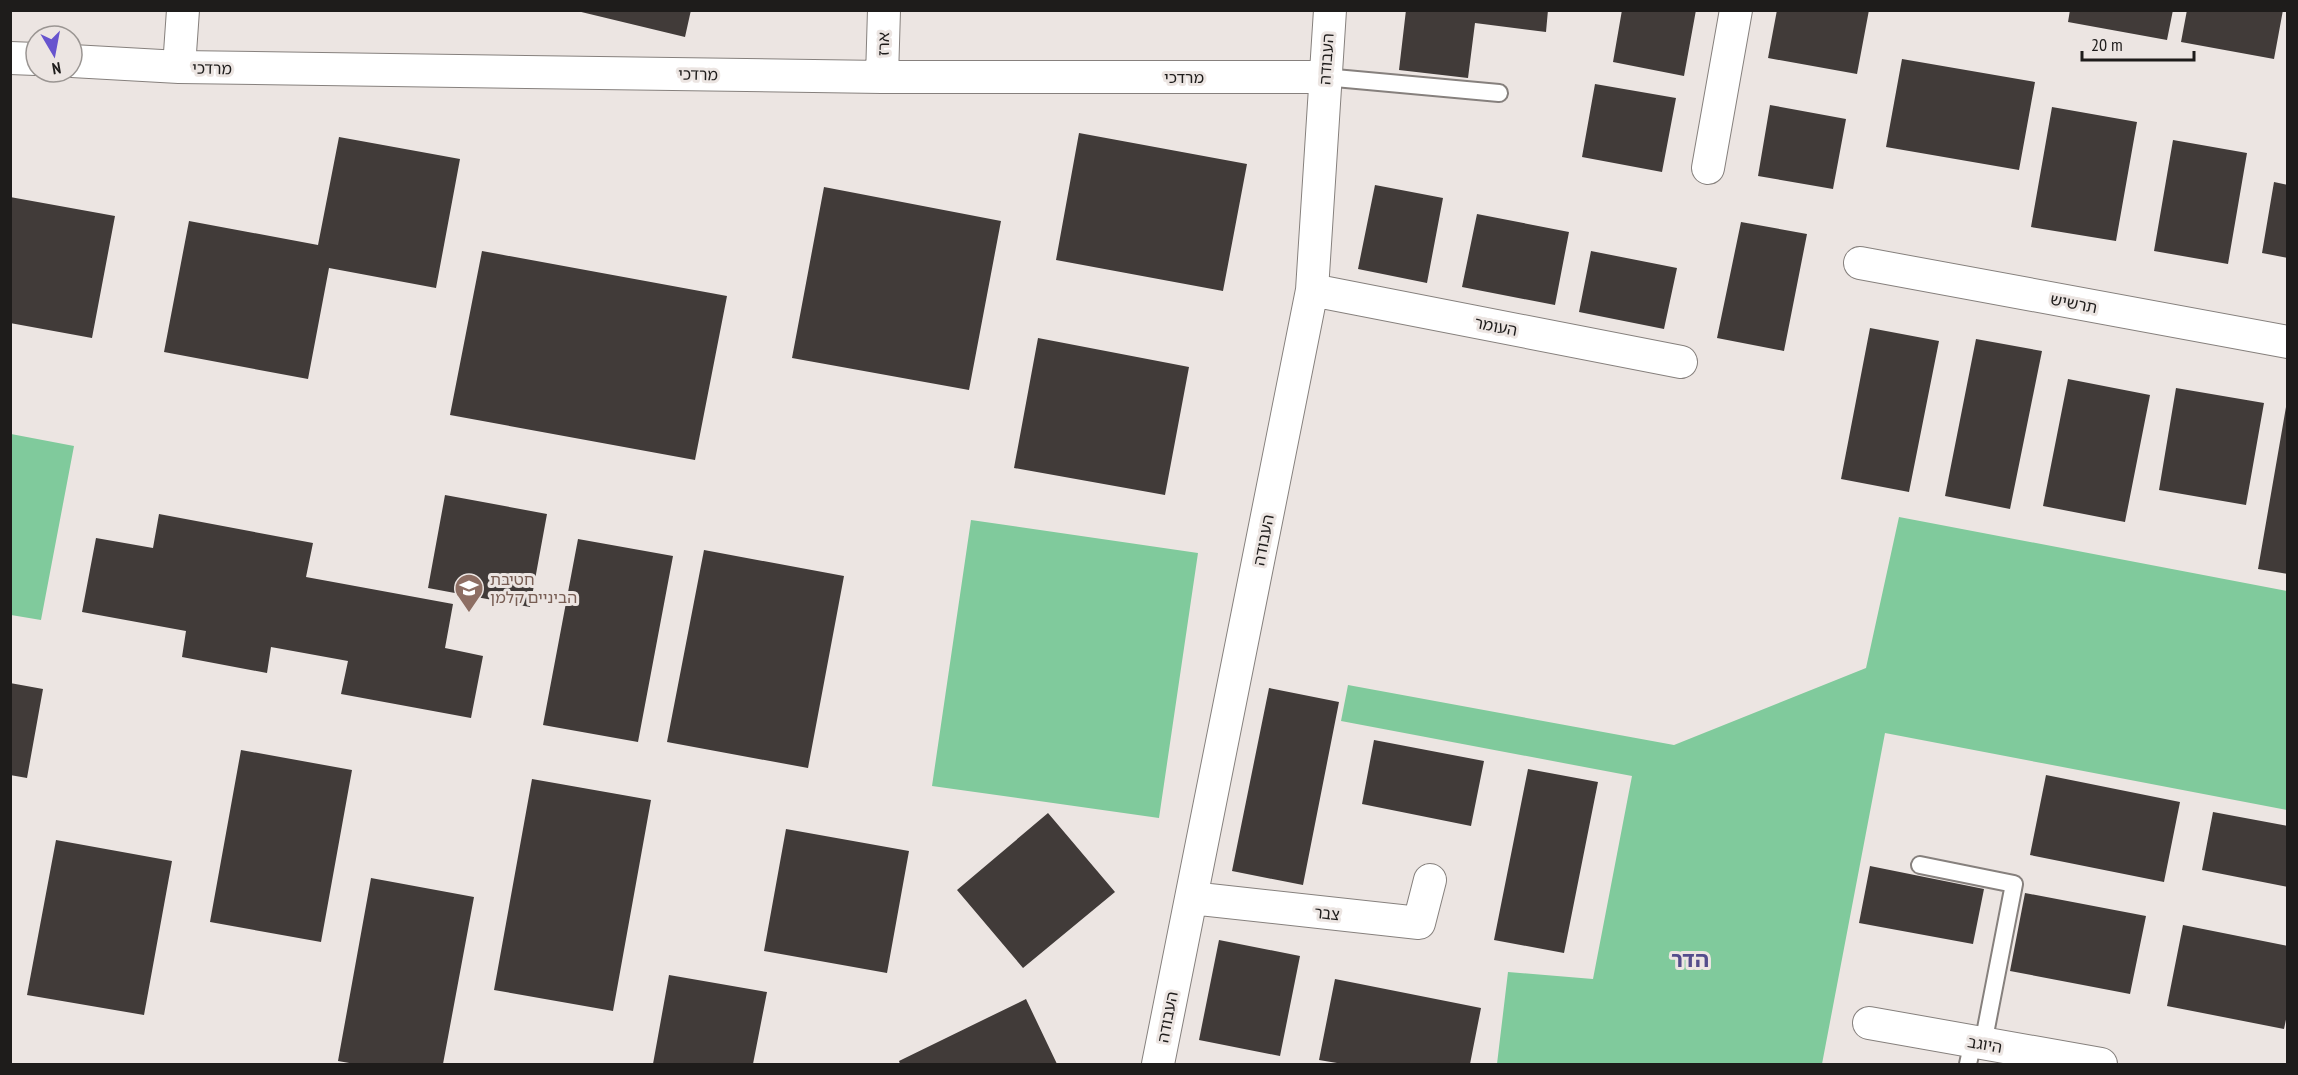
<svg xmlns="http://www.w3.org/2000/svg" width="2298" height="1075" viewBox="0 0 2298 1075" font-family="'PT Sans Narrow','Noto Sans Hebrew',sans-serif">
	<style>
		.green { fill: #80ca9c }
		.building { fill: #413b39 }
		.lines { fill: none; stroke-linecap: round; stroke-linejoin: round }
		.lane-casing { stroke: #86807d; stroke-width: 20 }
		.street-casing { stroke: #86807d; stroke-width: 34 }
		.lane { stroke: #fff; stroke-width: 16 }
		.street { stroke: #fff; stroke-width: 32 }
		.labels { text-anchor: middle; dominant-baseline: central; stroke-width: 6; stroke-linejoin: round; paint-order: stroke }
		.street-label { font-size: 16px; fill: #1e1c1b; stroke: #ece5e2 }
		.education-label { font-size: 16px; fill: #785e54; stroke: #ece5e2; text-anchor: start }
		.district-label { font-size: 22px; font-weight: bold; fill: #534d8c; stroke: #ece5e2 }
	</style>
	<rect width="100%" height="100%" fill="#ece5e2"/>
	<!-- green -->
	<path class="green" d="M11,434L74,446L41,620L11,615Z
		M1899,517L2287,591V810L1885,733L1822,1064H1497L1508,972L1593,979L1632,776L1341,721L1348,685L1674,745L1866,668Z
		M971,520L1198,553L1159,818L932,786Z"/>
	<!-- building -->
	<path class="building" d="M573,10H691L685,37Z
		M1406,10H1548L1546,32L1475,23L1468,78L1399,70Z
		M1622,10H1696L1684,76L1613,62Z
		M1777,10H1869L1857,74L1768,58Z
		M2070,10H2173L2167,40L2068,22Z
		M2187,10H2283L2274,59L2181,42Z
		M1902,59L2035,82L2019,170L1886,147Z
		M1595,84L1676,98L1662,172L1582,157Z
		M1770,105L1846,119L1833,189L1758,176Z
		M2052,107L2137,122L2116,241L2031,227Z
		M1079,133L1247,164L1223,291L1056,260Z
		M339,137L460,159L436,288L329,268L308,379L164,352L189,221L318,245Z
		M2173,140L2247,153L2228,264L2154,251Z
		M2274,182L2288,185V258L2262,253Z
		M1375,185L1443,198L1427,283L1358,269Z
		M824,187L1001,221L969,390L792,358Z
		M10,197L115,216L92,338L10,323Z
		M1477,214L1569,232L1555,305L1462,287Z
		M1741,222L1807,234L1784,351L1717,338Z
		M482,251L727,296L695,460L450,415Z
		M1591,251L1677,268L1664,329L1579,312Z
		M1870,328L1939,341L1909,492L1841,479Z
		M1038,338L1189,367L1165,495L1014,468Z
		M1976,339L2042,351L2010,509L1945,496Z
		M2068,379L2150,395L2125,522L2043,506Z
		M2176,388L2264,403L2246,505L2159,490Z
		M2286,407H2288V574L2258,569Z
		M445,495L547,514L530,607L428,588Z
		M159,514L313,543L306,577L453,604L445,648L483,656L471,718L341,694L348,661L271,647L267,673L182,657L186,631L82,612L96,538L153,548Z
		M578,539L673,556L638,742L543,725Z
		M704,550L844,576L808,768L667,742Z
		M10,683L43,689L27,778L10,775Z
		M1269,688L1339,702L1303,885L1232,871Z
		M1374,740L1484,761L1471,826L1362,804Z
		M241,750L352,770L321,942L210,922Z
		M1528,769L1598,782L1564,953L1494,940Z
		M2046,775L2180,802L2164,882L2030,855Z
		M532,779L651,800L613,1011L494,990Z
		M2213,812L2288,826V887L2202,870Z
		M1048,813L1115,892L1023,968L957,890Z
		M786,829L909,851L887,973L764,951Z
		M56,840L172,861L144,1015L27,995Z
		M1870,866L1984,889L1973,944L1859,923Z
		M371,878L474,897L443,1064H355L338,1061Z
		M2025,893L2146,916L2130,994L2010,971Z
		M2183,925L2288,946V1010L2284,1029L2167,1006Z
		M1219,940L1300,956L1280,1056L1199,1040Z
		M669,975L767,992L753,1064H653Z
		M1335,979L1481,1008L1470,1064H1343L1319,1060Z
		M1026,999L1057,1064H900L899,1061Z"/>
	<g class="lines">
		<!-- lane casing -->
		<g class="lane-casing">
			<path id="lane" d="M1324,77L1499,93
				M1920,865L2014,884L1983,1044
				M1968,1064L1973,1041"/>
		</g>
		<!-- street casing -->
		<g class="street-casing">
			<path id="street" d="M10,58L36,59
				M72,61L179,67L882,77H1324
				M179,67L183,10
				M882,77L884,10
				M1708,168L1736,10
				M1860,263L2288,342
				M1312,290L1681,362
				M1191,898L1419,923L1430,880
				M1869,1023L2101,1064
				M1158,1064L1312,290L1330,10"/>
		</g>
		<!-- lane -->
		<use href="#lane" class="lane"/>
		<!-- street -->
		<use href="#street" class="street"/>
	</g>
	<!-- icons -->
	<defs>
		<g id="school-pin" transform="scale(1.5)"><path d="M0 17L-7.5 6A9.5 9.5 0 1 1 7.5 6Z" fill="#8d6e63" stroke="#ece5e2"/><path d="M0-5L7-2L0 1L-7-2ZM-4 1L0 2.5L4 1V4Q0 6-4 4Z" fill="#fff"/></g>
	</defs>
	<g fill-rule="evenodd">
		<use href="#school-pin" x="469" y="588"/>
	</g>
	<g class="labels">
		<!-- street labels -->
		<g class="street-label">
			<text transform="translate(883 44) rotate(-89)">ארז</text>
			<text transform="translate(1326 59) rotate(-86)">העבודה</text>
			<text transform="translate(212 68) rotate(1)">מרדכי</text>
			<text transform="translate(698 74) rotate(1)">מרדכי</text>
			<text x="1184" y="77">מרדכי</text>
			<text transform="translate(2074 303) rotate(11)">תרשיש</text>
			<text transform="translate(1496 326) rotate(11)">העומר</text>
			<text transform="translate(1263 540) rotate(-79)">העבודה</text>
			<text transform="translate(1327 913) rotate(6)">צבר</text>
			<text transform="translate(1167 1017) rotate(-79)">העבודה</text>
			<text transform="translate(1985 1044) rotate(10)">היוגב</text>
		</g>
		<!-- education labels -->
		<g class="education-label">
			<text x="490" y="579">חטיבת<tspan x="490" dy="18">הביניים קלמן</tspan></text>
		</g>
		<!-- district labels -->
		<g class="district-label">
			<text x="1690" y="959">הדר</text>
		</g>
	</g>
	<!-- border -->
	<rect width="2298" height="1075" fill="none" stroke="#1e1c1b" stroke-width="24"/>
	<!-- north arrow -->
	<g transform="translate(54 54) rotate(170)"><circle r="28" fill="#ece5e2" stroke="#9a9592" stroke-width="1.5"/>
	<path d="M0-4.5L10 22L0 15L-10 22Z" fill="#6754ce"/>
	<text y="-9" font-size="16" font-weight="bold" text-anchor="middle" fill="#1e1c1b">N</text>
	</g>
	<!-- scale -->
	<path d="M2082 51v9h112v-9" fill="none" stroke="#1e1c1b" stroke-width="3"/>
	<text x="2091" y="51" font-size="18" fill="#1e1c1b" stroke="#ece5e2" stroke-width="4.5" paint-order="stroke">20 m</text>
</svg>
